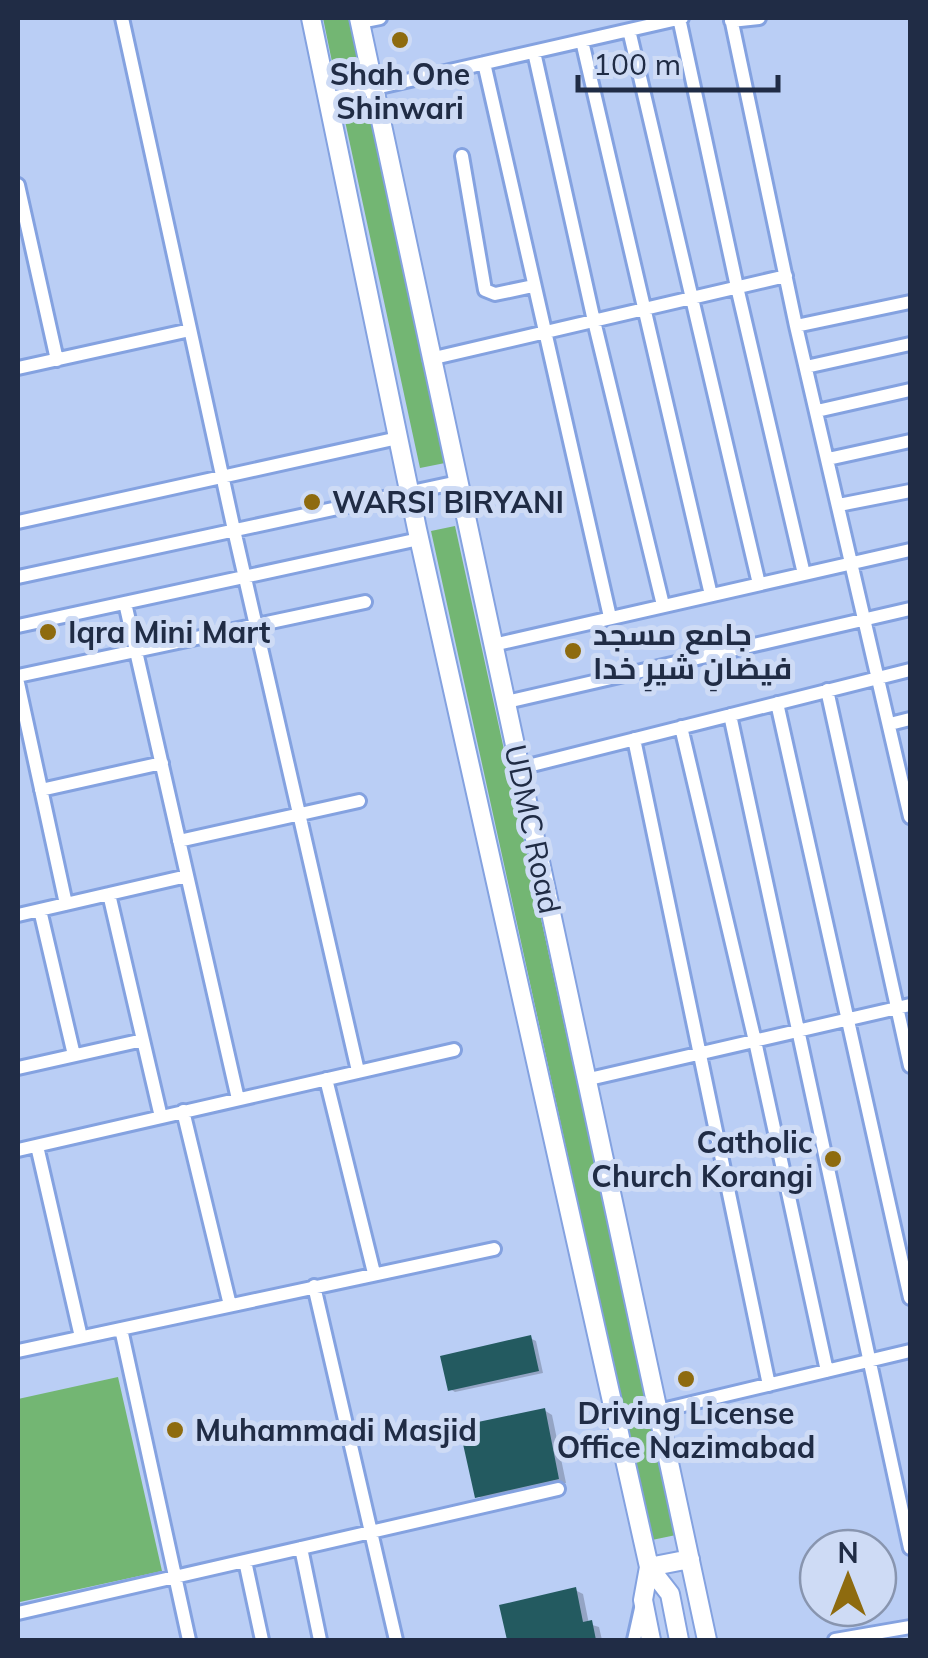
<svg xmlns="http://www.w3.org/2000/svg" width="928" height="1658" viewBox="0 0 928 1658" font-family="Mulish,Cairo,sans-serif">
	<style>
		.green { fill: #73b673 }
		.shadow { fill: #0003 }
		.building { fill: #235a60 }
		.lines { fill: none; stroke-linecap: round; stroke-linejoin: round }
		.minor-casing { stroke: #84a2e0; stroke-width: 18 }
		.major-casing { stroke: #84a2e0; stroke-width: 22 }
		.minor { stroke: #fff; stroke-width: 12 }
		.major { stroke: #fff; stroke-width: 18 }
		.poi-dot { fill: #8e6b0f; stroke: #cedbf5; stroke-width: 4 }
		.labels { text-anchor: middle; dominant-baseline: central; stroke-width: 10; stroke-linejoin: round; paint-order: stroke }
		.poi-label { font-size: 30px; font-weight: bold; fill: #202c45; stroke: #cedbf5; text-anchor: start }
		.street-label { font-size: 30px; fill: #202c45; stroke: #cedbf5 }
	</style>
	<rect width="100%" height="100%" fill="#bacef5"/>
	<!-- green -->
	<path class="green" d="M323,18H350L363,81L337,86Z
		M367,102L445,463L420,468L342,107Z
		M455,526L676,1535L652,1540L431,531Z
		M118,1377L162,1571L20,1602L18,1399Z"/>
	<!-- shadow -->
	<path class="shadow" d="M530,1338L536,1341L543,1373L455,1392L450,1389Z
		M544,1410L552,1415L566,1483L485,1500L477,1496Z
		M575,1590L583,1594L589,1624L599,1627L602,1640H510L502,1607Z"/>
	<!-- building -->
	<path class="building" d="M531,1335L539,1371L448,1391L440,1356Z
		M545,1408L559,1479L475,1498L459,1426Z
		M576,1587L583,1622L592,1620L596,1640H507L499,1605Z"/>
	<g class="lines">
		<!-- minor casing -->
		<g class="minor-casing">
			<path id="minor" d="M122,18L234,530L358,1071
				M679,18L737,287L804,574
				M731,18L796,326L910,817
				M731,21L759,18
				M360,22L380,18
				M629,30L759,584
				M582,41L711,595
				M534,52L594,321L663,605
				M484,63L610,617
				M327,99L682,18
				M462,156L485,290L495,294L533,286
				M18,185L57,360
				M796,326L910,302
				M430,359L786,276
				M806,367L910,344
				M18,368L190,330
				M817,411L910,390
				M828,459L910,441
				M839,505L910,491
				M18,522L398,438
				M18,577L458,482
				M125,603L238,1099
				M18,626L419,539
				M493,645L910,550
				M18,676L365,602
				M18,683L66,904
				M827,690L910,1066
				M507,702L910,609
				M777,703L910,1298
				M730,715L910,1548
				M890,724L910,719
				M681,727L755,1041L827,1371
				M634,739L769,1385
				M520,768L910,670
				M41,790L162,763
				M179,841L359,801
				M109,894L143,1040
				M40,910L74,1055
				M18,915L187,876
				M18,1068L143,1040L161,1117
				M326,1079L374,1273
				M585,1080L910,1005
				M183,1111L230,1305
				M37,1146L81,1337
				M18,1150L454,1050
				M314,1286L396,1640
				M121,1329L189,1640
				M18,1351L494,1249
				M658,1411L910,1351
				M301,1548L320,1640
				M245,1561L262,1640
				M18,1613L558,1489
				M634,1640L642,1604
				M835,1640L910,1627"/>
		</g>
		<!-- major casing -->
		<g class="major-casing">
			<path id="major" d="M311,18L417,529L649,1567L643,1600L651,1640
				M359,18L707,1640
				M649,1567L670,1594L679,1640
				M649,1567L690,1559"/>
		</g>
		<!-- minor -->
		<use href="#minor" class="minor"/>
		<!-- major -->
		<use href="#major" class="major"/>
	</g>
	<!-- markers -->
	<g class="poi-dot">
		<circle cx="400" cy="40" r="10"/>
		<circle cx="312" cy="502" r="10"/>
		<circle cx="48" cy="632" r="10"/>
		<circle cx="573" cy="651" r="10"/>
		<circle cx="833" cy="1159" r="10"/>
		<circle cx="686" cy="1379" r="10"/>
		<circle cx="175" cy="1430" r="10"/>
	</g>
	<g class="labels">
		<!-- poi labels -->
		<g class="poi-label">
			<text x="400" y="74" text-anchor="middle">Shah One<tspan x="400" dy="34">Shinwari</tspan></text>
			<text x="332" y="502">WARSI BIRYANI</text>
			<text x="68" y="632">Iqra Mini Mart</text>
			<text x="593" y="634">جامع مسجد<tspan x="593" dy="34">فیضانِ شیرِ خدا</tspan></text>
			<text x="813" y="1142" text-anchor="end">Catholic<tspan x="813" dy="34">Church Korangi</tspan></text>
			<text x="686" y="1413" text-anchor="middle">Driving License<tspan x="686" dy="34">Office Nazimabad</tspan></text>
			<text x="195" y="1430">Muhammadi Masjid</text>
		</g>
		<!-- street labels -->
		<g class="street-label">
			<text transform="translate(533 829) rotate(78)">UDMC Road</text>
		</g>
	</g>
	<!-- border -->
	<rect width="928" height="1658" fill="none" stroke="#202c45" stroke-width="40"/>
	<!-- north arrow -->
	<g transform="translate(848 1578)"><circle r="48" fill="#cedbf5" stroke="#8895af" stroke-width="2.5"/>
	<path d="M0-8L18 38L0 25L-18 38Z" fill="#8e6b0f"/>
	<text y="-15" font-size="28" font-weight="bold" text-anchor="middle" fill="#202c45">N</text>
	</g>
	<!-- scale -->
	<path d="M578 75v15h200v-15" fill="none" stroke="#202c45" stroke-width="5"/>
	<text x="593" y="75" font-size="30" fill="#202c45" stroke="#cedbf5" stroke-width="8" paint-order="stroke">100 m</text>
</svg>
